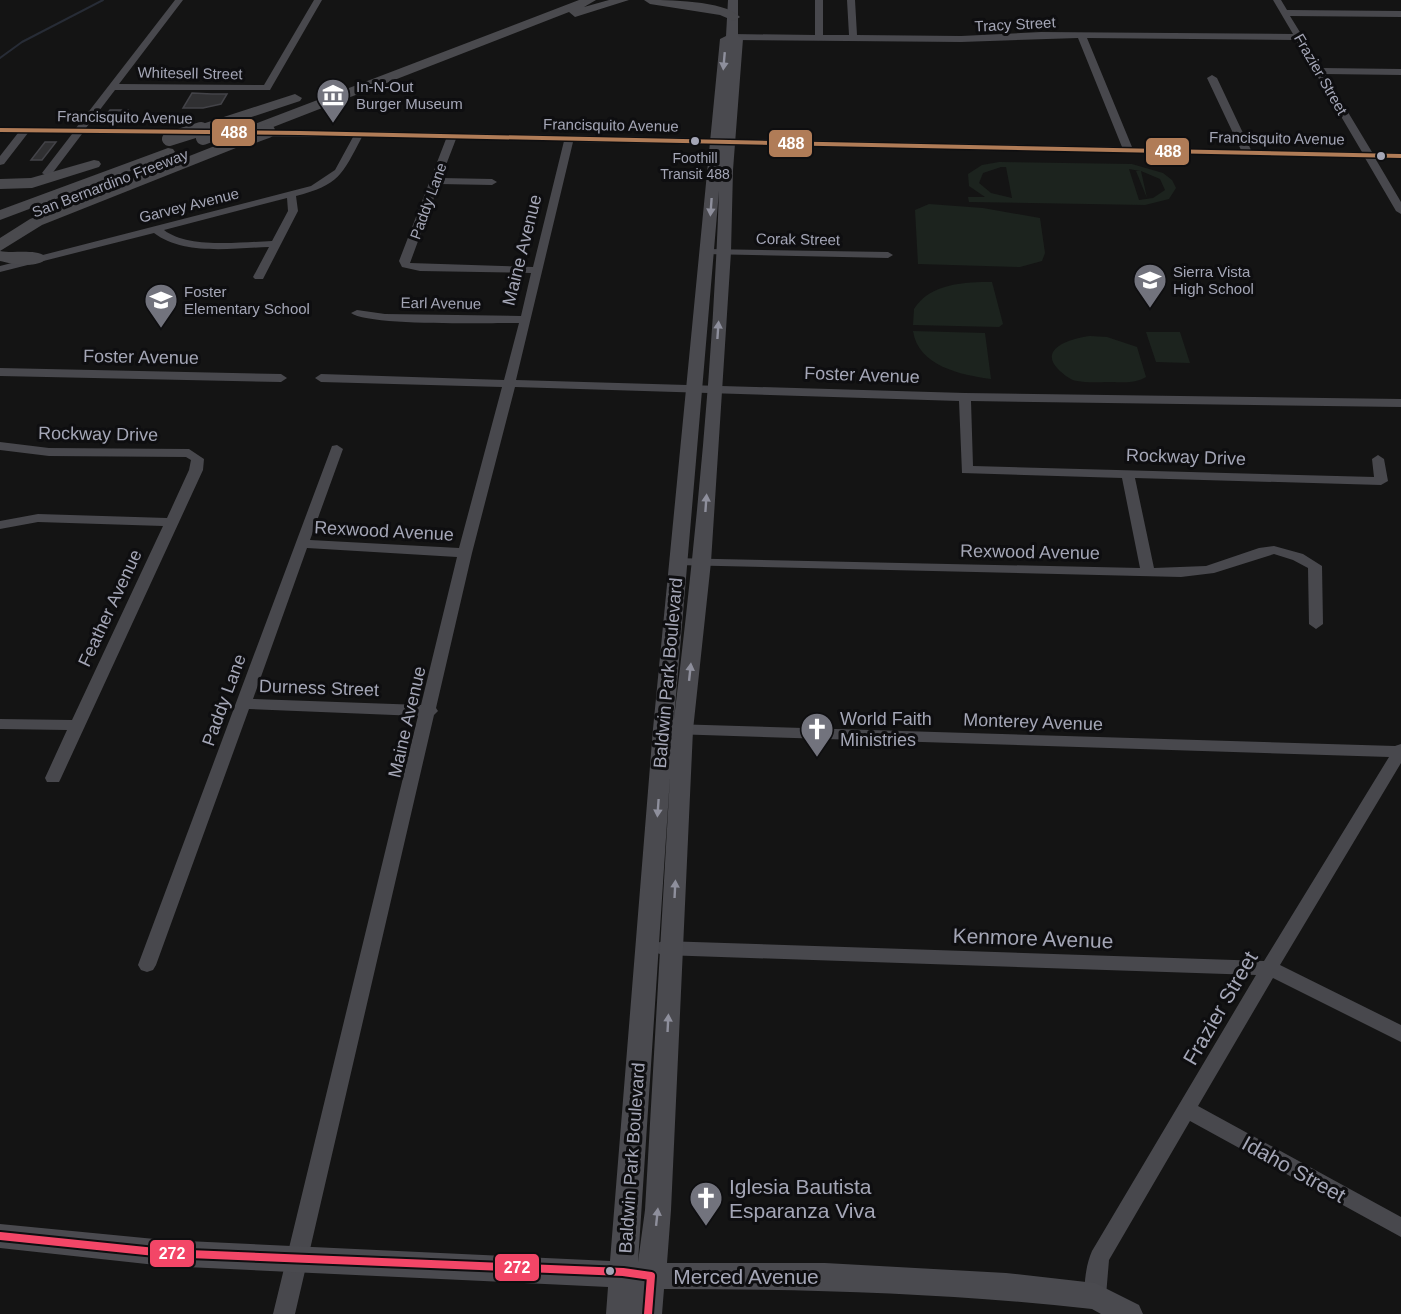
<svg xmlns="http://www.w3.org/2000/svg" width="1401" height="1314" viewBox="0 0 1401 1314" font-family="Arial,sans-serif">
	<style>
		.green { fill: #1c231e; fill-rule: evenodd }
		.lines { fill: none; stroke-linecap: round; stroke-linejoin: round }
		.stream { stroke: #272c36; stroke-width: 2 }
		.building { fill: #303032; stroke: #434348; stroke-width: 1.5 }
		.minor { fill: #48484d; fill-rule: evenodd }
		.major { fill: #4a4a4f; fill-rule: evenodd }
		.highway { fill: #4a4a4e; fill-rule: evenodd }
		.highway-bridge { stroke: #4a4a4e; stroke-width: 14 }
		.bus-1-casing { stroke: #0e0e10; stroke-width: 7 }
		.bus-2-casing { stroke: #0e0e10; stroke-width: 12 }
		.bus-1 { stroke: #b07c57; stroke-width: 4 }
		.bus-2 { stroke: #f34667; stroke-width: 8 }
		.oneway { fill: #8e8f9c }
		.bus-dot { fill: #a4a6b6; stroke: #0e0e10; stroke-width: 2 }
		.labels { text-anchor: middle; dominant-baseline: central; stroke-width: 6; stroke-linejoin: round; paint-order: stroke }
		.far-bus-label { font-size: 14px; fill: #a4a6b6; stroke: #0e0e10 }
		.far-street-label { font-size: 15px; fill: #a4a6b6; stroke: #0e0e10 }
		.far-poi-label { font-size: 15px; fill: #a4a6b6; stroke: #0e0e10; text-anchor: start }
		.street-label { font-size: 18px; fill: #a4a6b6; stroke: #0e0e10 }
		.poi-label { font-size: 18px; fill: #a4a6b6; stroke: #0e0e10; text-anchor: start }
		.near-street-label { font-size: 21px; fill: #a4a6b6; stroke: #0e0e10 }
		.near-poi-label { font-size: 21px; fill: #a4a6b6; stroke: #0e0e10; text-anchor: start }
		.line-badge { stroke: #0e0e10; stroke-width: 2 }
		.badge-label { font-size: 16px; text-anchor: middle; font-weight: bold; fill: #fff }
	</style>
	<rect width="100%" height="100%" fill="#141414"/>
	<!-- green -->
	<path class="green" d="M999,162L1132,164L1163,173L1172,180L1176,188L1169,199L1145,205L969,202L968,197H985L969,186L968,174L982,165ZM1001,167H1006L1012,198L991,193L979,183L983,173ZM1129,169L1140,171H1136L1147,198L1141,171L1160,179L1165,190L1153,198L1139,200Z
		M929,204L983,208L1040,218L1045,253L1042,261L1020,267L918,264L915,210Z
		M992,282L1003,324L999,327L913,325L914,309C930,283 966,282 992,282Z
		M913,331L985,333L991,379C961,375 918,366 913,331Z
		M1146,332H1180L1190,363L1156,362Z
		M1090,336L1107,337L1137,347L1146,377C1134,384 1124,382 1110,382C1100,382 1087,383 1077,381C1070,380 1063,374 1058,369C1037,347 1075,338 1090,336Z"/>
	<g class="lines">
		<!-- stream -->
		<path class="stream" d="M0,58L22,42L103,0"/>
	</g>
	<!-- building -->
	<path class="building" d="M192,93L212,94H227L221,104L203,108H183Z
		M110,110H128L129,111L122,121H102Z
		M45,142H56L42,160H31Z"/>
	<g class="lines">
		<!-- minor -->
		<path class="minor" d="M175,0H183L119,84L264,85L314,0H322L270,90H115L86,128L186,130L189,131V135L82,134L51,175L47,176L42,173L72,134L28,133L4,164L0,165V156L18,133H0V127L76,128Z
			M815,0H823V35H849L847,0H855L857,35L961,36L1041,32L1293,34L1273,0H1281L1287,10L1401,11V17L1290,16L1322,68L1401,69V75L1325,74L1372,152L1401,153V159L1375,158L1401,202V214L1396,211L1365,158L573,142L516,380L965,393L1401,399V407L971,401L973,466L1374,477L1372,459L1378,455L1384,459L1388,481L1381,485L1135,478L1154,568L1206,566L1259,548L1274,546L1303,554L1322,566L1323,624L1316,629L1309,624L1308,568L1293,560L1274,554L1214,573L1181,577L677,565L672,564L670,561L672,558L1140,568L1122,478L962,473L959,401L515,387L472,553L436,708L438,711L434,715L295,1314H273L418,716L249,709L156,965L153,970L147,972L141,970L138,965L332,446L337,445L343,449L310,540L459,548L502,387L321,382L315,378L321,374L504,380L519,323C491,323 367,326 351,313L357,310L385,314L521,316L531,273L420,271L402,267L399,261L446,139L362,137C342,175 339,185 296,196L298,211L263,279H255L253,277L269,247C233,248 184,256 154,233L0,272V266L311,186L335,170L353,137L210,136V132L213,131H359L1122,147L1078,38L961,42L732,40L728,37L732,34L815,35ZM1087,38L1296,40L1362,152L1251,150L1217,78L1212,75L1207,78L1241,150L1132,147ZM456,139L564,141L533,267L410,263L439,184L492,185L497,182L492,179L441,178ZM287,198L288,211L272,241C243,242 188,249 164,230ZM307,548L457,557L421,705L253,699Z
			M708,249L888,252L893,255L888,258L704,254V250Z
			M0,368L281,374L287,378L281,382L0,376Z
			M0,442L49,448L189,449L204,459L203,470L61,778L59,782H47L45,778L67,730L0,729V719L72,720L163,526L38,522L0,529V521L38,514L167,518L189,470L191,460L186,457L49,456L0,450Z
			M672,724L1395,746L1401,744V763L1280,965L1401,1025V1042L1273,978L1198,1106L1401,1217V1237L1190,1121L1109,1260L1106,1296L1103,1303L1095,1306L1087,1303C1082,1290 1086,1264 1092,1251L1256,975L663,955L657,953L654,948L657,943L663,941L1264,961L1389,757L672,734L664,729Z"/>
		<!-- major -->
		<path class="major" d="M728,0H738V36L743,39L733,170L731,252L711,562L693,730L671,1210L667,1263H825L1006,1273L1095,1283L1139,1305L1143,1314H1101L1092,1309C949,1293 807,1289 664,1289L662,1314H606L608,1287L165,1266L0,1248V1224L165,1240L610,1261L653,729L720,39L726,36ZM719,191C713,367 695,544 674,719ZM670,777L645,1210L638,1262Z"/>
		<!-- highway -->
		<path class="highway" d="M579,0H596L584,7L609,0H629L575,17L569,12L250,136L253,139L251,142L42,225L0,251V238L30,219L240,136L237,133L239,130Z
			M644,0C667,0 724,0 740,17L734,21L720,15L650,4Z
			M295,94L302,98L300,101L206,132H196L194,129L196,126Z
			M168,148L173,149L175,152L173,155L0,220V210Z
			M94,160L99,161L101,164L99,167L32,188L0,189V179L31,178Z
			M0,251C13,254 39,248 47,258C38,269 12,264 0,261Z"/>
		<!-- highway-bridge -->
		<path class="highway-bridge" d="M203,138L227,129
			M169,139L201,129
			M246,139L268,131"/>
		<!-- bus-1 casing -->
		<g class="bus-1-casing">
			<path id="bus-1" d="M0,130L300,133L1401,156"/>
		</g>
		<!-- bus-2 casing -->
		<g class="bus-2-casing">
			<path id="bus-2" d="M0,1236L165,1253L623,1272L651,1276L648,1314"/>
		</g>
		<!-- bus-1 -->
		<use href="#bus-1" class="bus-1"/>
		<!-- bus-2 -->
		<use href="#bus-2" class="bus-2"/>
	</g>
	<!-- one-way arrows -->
	<defs><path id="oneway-solid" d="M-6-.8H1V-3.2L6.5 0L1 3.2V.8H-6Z" transform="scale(1.5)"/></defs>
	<g class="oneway">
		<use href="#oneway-solid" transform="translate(724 61) rotate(95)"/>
		<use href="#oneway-solid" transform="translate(711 207) rotate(94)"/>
		<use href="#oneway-solid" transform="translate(718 330) rotate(-86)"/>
		<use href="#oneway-solid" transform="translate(706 503) rotate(-86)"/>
		<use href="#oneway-solid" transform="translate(690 672) rotate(-84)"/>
		<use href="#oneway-solid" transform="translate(658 808) rotate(94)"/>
		<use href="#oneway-solid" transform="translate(675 889) rotate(-87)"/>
		<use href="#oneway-solid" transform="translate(668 1023) rotate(-87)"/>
		<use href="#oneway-solid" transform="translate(657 1217) rotate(-84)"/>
	</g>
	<!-- icons -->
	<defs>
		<g id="museum-pin" transform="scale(1.725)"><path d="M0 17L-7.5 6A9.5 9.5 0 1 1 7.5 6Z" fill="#72737d" stroke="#0e0e10"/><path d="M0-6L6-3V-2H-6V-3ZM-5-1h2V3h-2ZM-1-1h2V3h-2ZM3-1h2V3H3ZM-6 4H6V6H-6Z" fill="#fff"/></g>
		<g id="school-pin" transform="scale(1.725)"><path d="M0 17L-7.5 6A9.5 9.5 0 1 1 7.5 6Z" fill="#72737d" stroke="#0e0e10"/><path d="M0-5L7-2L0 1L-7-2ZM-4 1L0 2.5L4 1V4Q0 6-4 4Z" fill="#fff"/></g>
		<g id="church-pin" transform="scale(1.725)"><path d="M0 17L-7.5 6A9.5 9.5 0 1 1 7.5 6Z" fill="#72737d" stroke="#0e0e10"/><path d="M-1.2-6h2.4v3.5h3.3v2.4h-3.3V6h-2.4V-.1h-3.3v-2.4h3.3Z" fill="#fff"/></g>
	</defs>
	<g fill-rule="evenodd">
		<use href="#museum-pin" x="333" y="95"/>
		<use href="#school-pin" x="1150" y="280"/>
		<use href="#school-pin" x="161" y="300"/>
		<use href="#church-pin" x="817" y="729"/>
		<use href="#church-pin" x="706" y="1198"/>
	</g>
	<!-- markers -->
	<g class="bus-dot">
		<circle cx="695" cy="141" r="5"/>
		<circle cx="1381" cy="156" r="5"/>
		<circle cx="610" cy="1271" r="5"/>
	</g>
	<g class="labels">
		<!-- far-bus labels -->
		<g class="far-bus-label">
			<text x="695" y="158">Foothill<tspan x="695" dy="16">Transit 488</tspan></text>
		</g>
		<!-- far-street labels -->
		<g class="far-street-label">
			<text transform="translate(1015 24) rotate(-3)">Tracy Street</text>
			<text transform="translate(190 73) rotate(1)">Whitesell Street</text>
			<text transform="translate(1321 74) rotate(60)">Frazier Street</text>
			<text transform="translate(125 117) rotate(1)">Francisquito Avenue</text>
			<text transform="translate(611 125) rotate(1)">Francisquito Avenue</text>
			<text transform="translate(1277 138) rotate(1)">Francisquito Avenue</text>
			<text transform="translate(110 183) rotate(-21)">San Bernardino Freeway</text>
			<text transform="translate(428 201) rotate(-70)">Paddy Lane</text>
			<text transform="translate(189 205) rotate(-14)">Garvey Avenue</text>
			<text transform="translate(798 239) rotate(1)">Corak Street</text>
			<text transform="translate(441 303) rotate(1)">Earl Avenue</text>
		</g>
		<!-- far-poi labels -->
		<g class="far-poi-label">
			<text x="356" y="86">In-N-Out<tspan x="356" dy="17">Burger Museum</tspan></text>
			<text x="1173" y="271">Sierra Vista<tspan x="1173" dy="17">High School</tspan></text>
			<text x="184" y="291">Foster<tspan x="184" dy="17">Elementary School</tspan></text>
		</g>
		<!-- street labels -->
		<g class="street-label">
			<text transform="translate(522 250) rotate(-76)">Maine Avenue</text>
			<text transform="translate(141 357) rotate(1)">Foster Avenue</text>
			<text transform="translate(862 375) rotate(2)">Foster Avenue</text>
			<text transform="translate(98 434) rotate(1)">Rockway Drive</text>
			<text transform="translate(1186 457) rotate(2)">Rockway Drive</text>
			<text transform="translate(384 531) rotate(3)">Rexwood Avenue</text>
			<text transform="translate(1030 552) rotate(1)">Rexwood Avenue</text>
			<text transform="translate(110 608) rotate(-65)">Feather Avenue</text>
			<text transform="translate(668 673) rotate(-85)">Baldwin Park Boulevard</text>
			<text transform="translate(319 688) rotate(2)">Durness Street</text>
			<text transform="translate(224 700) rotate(-70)">Paddy Lane</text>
			<text transform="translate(407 722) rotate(-77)">Maine Avenue</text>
			<text transform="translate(1033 722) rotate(2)">Monterey Avenue</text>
			<text transform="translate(632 1158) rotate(-86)">Baldwin Park Boulevard</text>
		</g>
		<!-- poi labels -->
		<g class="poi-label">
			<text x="840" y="719">World Faith<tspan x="840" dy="21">Ministries</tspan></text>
		</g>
		<!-- near-street labels -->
		<g class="near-street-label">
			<text transform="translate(1033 938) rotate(2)">Kenmore Avenue</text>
			<text transform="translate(1220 1008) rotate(-60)">Frazier Street</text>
			<text transform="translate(1294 1169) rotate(29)">Idaho Street</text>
			<text x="746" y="1276">Merced Avenue</text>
		</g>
		<!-- near-poi labels -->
		<g class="near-poi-label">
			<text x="729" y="1186">Iglesia Bautista<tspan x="729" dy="24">Esparanza Viva</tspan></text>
		</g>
	</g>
	<g class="line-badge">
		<rect x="211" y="118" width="45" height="29" rx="6" fill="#b07c57"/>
		<rect x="768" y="129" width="45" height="29" rx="6" fill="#b07c57"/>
		<rect x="1145" y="137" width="45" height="29" rx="6" fill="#b07c57"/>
		<rect x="149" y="1239" width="46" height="29" rx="6" fill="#f34667"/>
		<rect x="494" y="1253" width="46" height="29" rx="6" fill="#f34667"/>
	</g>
	<g class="badge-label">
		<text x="234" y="138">488</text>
		<text x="791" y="149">488</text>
		<text x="1168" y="157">488</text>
		<text x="172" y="1259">272</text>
		<text x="517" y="1273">272</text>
	</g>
</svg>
